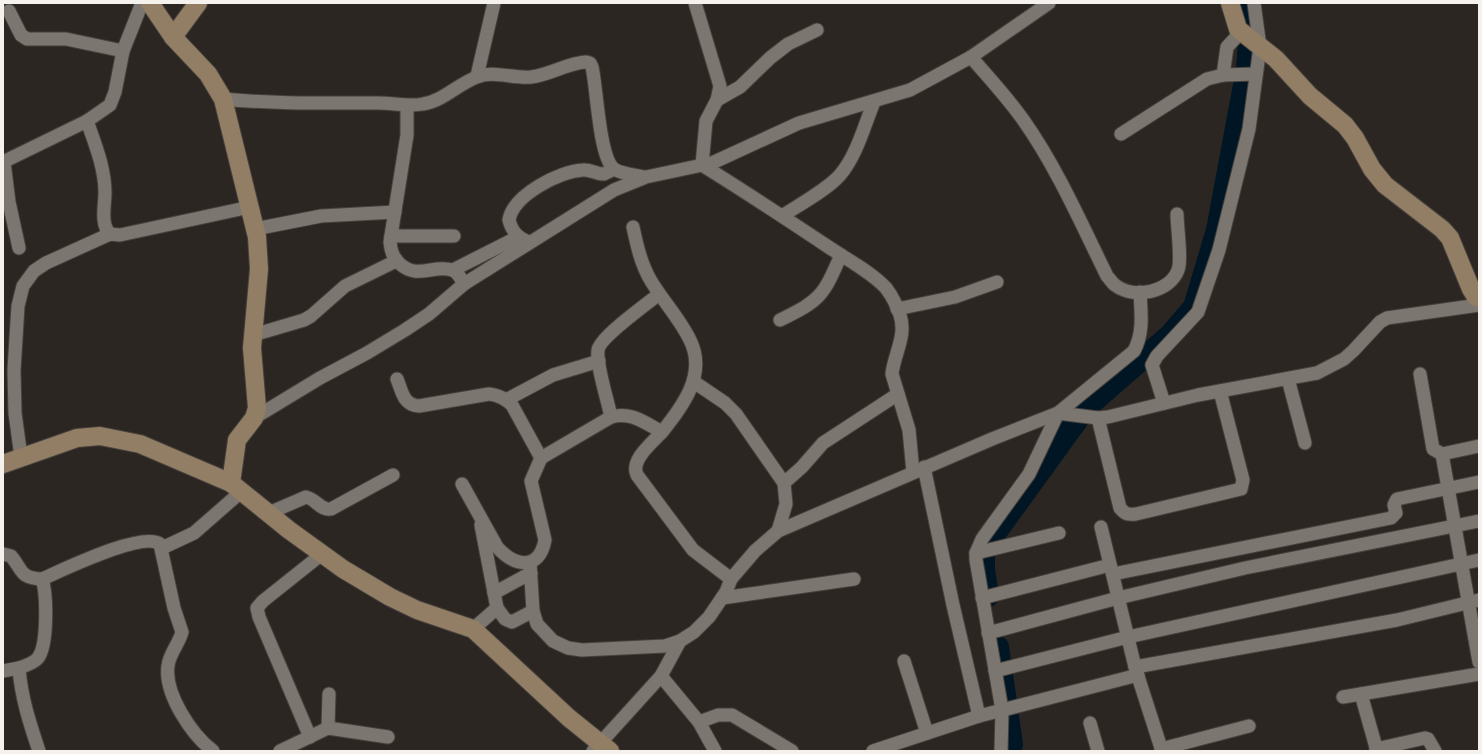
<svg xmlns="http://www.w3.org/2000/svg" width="1482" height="754" font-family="Mulish,sans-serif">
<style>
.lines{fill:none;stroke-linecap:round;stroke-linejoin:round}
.river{stroke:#011625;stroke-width:22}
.street-casing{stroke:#46413c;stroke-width:15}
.secondary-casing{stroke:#46413c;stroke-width:20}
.street{stroke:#7c7670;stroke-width:13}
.secondary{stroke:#927e65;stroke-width:18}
</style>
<rect width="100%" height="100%" fill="#2b2621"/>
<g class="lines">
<g class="river">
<polyline points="988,596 984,570 984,549 1086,408 1171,334 1194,307 1217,230 1247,69 1250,29 1241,3"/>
<polyline points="998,647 1012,744 1010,751"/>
</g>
<defs>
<g id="street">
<path d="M695 3 720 86 717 100 706 121 702 165C744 191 785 218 827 246 846 259 870 271 886 288 892 296 897 306 900 315 907 336 894 354 892 374L909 430 913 472"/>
<polyline points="9,11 21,35 27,39 66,39 123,51"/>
<path d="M971 57C989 78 1008 98 1024 121 1057 168 1081 223 1107 276 1110 279 1112 283 1115 285 1134 300 1170 292 1178 270 1182 260 1177 226 1177 214"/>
<polyline points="1223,75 1227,47 1241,32"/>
<polyline points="477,76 494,3"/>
<path d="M223 99C274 104 326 103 378 103 393 103 408 107 423 104 443 101 458 84 477 77 493 70 514 79 531 77 550 75 567 63 586 62L590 63 592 67C597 88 599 157 614 169 622 174 636 175 644 177"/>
<polyline points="717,100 740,87 770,58 788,44 817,30"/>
<path d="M407 106V135L390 242C391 252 393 257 400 264 418 280 434 264 452 270 458 272 461 279 464 284"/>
<path d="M87 121C95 144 105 168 105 193 105 205 100 224 110 234L120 235 250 207"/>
<polyline points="1121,134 1207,79 1223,75 1256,74"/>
<polyline points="3,162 87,121 110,105 115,92 123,51 142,3"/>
<polyline points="4,162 9,202 19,248"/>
<path d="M782 216C799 205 828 189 840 175 857 155 864 126 874 102"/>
<polyline points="255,229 321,216 395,212"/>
<polyline points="391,236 454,236"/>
<path d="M529 242C518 238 512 232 509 220 513 195 560 171 583 170 590 169 596 174 604 174L614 169"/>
<polyline points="453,270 518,237"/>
<polyline points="897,309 955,297 997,282"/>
<path d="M780 320C821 300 823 296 841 255"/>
<polyline points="253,335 304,320 311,316 345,286 396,261"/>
<polyline points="1420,374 1433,449 1442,454 1479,446"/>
<path d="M397 379C402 391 403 405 419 406L489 394C498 395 505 398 512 405L541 458 531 481 545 540C539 572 514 566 497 547L462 484"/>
<polyline points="1288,379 1305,443"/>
<polyline points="694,382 725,403 736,414 784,483 786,504 778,531"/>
<polyline points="506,400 553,375 599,361"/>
<polyline points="1164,403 1152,365 1157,356 1198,312 1219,250 1249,129 1260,47 1254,3"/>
<path d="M611 417C608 401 596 365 598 350 600 337 647 304 659 294"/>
<polyline points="254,418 320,378 367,353 405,330 429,314 464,284 614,190 646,177 712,163 799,123 910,90 971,57 1049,3"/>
<path d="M1098 418 1120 508C1125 514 1128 515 1136 514L1241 489 1243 480 1220 391"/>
<path d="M662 432C652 443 630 460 637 475L693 550 731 579"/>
<polyline points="1442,454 1479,662"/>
<polyline points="21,457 15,413 14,370 18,306 23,286 34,271 46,263 110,234"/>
<path d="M541 458 611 417C631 411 645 423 662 432 683 406 707 374 690 340 680 319 663 301 651 281 641 264 637 246 633 227"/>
<polyline points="924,467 953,605 979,716"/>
<polyline points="784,483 802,467 823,443 898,394"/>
<path d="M269 513 306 497C316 499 321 511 331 509L393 475"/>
<polyline points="481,525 497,608"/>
<polyline points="1101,527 1135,667 1397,620 1479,600"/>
<polyline points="162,548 194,533 242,491"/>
<polyline points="976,553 1059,533"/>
<path d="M3 554 11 556C23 570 19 578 42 579 63 570 142 531 160 544L174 608 182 632C179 644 169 654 168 666 164 694 192 735 213 751"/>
<polyline points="530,563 533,611 537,624 553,641 568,648 582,650 665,646 680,641 694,632 709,617 726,592 731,579 755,551 778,531 992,439 1058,413 1098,418 1108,417 1198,395 1317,373 1344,359 1353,351 1380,322 1387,318 1479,305"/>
<polyline points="1113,574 1391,518 1396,513 1394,505 1397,499 1479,482"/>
<polyline points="494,593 531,573"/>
<polyline points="722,598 854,579"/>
<polyline points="982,598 1110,565"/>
<polyline points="473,629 497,608 505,619 512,622 533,611"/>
<polyline points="988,633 1118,598 1245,568 1479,521"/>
<polyline points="904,661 927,733"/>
<polyline points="1135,667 1162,751"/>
<polyline points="3,671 19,668"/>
<polyline points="995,671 1128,637 1479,560"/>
<polyline points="661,676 699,722 715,751"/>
<polyline points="1361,694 1377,751"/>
<polyline points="1343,697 1479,674"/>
<polyline points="699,722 718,715 732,715 792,751"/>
<polyline points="1090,723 1098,751"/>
<polyline points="328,728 329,694"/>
<polyline points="310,737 259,617 257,608 263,601 322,554"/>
<polyline points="1161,749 1249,726"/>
<polyline points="1376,749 1425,738 1428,739 1435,751"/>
<path d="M39 751C30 724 21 697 19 668 25 666 34 663 38 658 48 645 47 594 42 579"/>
<polyline points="280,751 328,728 388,737"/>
<polyline points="593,751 661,676 680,641"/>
<polyline points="873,751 979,716 1138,675"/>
<path d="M1001 751 1002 710 976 560V553L982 539 1029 474 1058 413 1134 351C1144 332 1141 313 1140 292"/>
</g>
<g id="secondary">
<polyline points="150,3 173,37 208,74 223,99 257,237 259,269 252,348 257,408 254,418 237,440 231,483"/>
<polyline points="1230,3 1238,29 1276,59 1310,96 1345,125 1355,138 1372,169 1385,185 1442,229 1450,238 1471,289 1476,297 1479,298"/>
<polyline points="173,37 198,3"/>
<polyline points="3,464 77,438 100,436 140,444 231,483 289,530 343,569 390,597 417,610 473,629 569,718 610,751"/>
</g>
</defs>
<use href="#street" class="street-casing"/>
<use href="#secondary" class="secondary-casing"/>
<use href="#street" class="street"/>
<use href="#secondary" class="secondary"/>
</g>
<rect width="1482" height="754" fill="none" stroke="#f5f2ee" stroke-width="8"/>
</svg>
